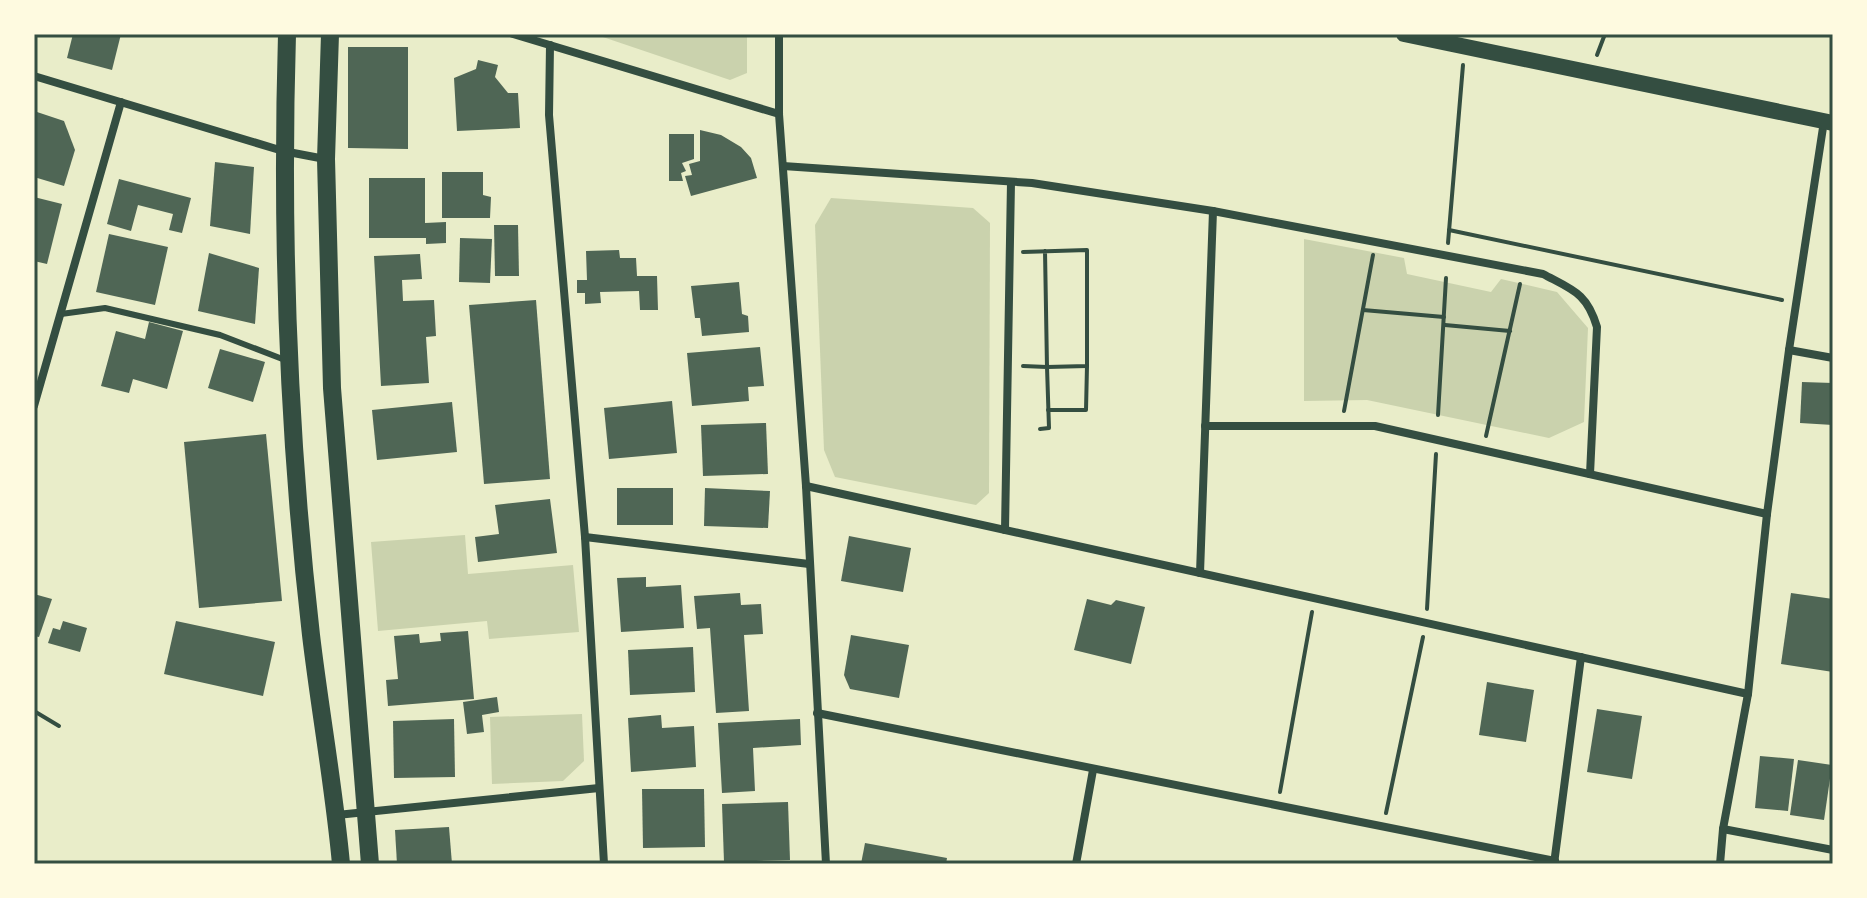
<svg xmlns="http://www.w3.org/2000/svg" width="1867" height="898" font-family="'Open Sans',sans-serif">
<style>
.green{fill:#cad2ad}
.building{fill:#4f6655}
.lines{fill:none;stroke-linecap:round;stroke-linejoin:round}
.path{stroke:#344e41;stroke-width:4}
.service{stroke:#344e41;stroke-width:6}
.minor{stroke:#344e41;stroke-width:8}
.secondary{stroke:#344e41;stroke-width:16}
.primary{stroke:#344e41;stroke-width:18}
.neatline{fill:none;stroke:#344e41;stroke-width:3}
</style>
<rect width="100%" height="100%" fill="#e9edc9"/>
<g class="green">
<polygon points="594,34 747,34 747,73 730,80"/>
<polygon points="831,198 973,208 990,223 989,493 976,505 835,477 824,450 815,225"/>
<polygon points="1304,239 1404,258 1407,274 1491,292 1501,279 1557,292 1588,328 1584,422 1549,438 1367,400 1304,401"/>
<polygon points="465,535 468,574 573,565 579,632 489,639 487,621 378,631 371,542"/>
<polygon points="582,714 584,761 563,781 492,784 490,717"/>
</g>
<g class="building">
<polygon points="73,34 121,34 112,70 67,58"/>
<polygon points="348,47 408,47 408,149 348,148"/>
<polygon points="478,60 498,65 495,77 508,93 518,93 520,128 457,131 454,78 476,69"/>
<polygon points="34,111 64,121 75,150 64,186 34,177"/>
<polygon points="700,130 721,135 741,147 751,158 757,178 691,196 685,176 692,175 689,164 700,161"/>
<polygon points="669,134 694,134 694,159 682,163 686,171 681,173 683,181 669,181"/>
<polygon points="215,162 254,167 250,234 210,226"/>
<polygon points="442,172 483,172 483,195 491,197 490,218 442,218"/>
<polygon points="369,178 425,178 425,223 446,222 446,243 426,244 426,238 369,238"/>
<polygon points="119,179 191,198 182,233 169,230 173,214 138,205 131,231 107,224"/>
<polygon points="34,197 62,204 47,264 34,261"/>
<polygon points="494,225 518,225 519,276 495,276"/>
<polygon points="109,234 168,247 155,305 96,292"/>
<polygon points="460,238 492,239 490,283 459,282"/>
<polygon points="619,250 620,258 636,258 637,276 657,276 658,310 640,310 639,291 600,292 601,303 585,304 585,293 577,293 577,280 587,280 586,251"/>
<polygon points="209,253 259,268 255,324 198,311"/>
<polygon points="420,254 422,279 402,280 403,301 434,300 436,336 426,337 429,383 381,386 374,256"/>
<polygon points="739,282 742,314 748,316 749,332 702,336 700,318 695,318 691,286"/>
<polygon points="536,300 550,479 484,484 469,305"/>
<polygon points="149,322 183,331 167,389 133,379 129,393 101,386 116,331 145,339"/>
<polygon points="760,347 764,386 748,387 749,401 692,406 687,353"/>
<polygon points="220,349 265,362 253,402 208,388"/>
<polygon points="1802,382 1833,383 1833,425 1800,423"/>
<polygon points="672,401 677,453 609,459 604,408"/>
<polygon points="452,402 457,452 377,460 372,410"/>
<polygon points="766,423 768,474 703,476 701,425"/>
<polygon points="266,434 282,601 199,608 184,442"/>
<rect x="617" y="488" width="56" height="37"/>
<polygon points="705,488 770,491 768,528 704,526"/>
<polygon points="550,499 557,553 478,562 475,537 499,534 495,505"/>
<polygon points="849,536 911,548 903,592 841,581"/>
<polygon points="646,577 646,587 681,585 684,628 621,632 617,578"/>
<polygon points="740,593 741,605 761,604 763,634 744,635 749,711 716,713 710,628 697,629 694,596"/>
<polygon points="1791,593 1833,599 1833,672 1781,664"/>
<polygon points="34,594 52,599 39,637 34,636"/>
<polygon points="1087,599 1111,605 1116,600 1145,607 1131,664 1074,650"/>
<polygon points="63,621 87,628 80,652 48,643 53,628 60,630"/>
<polygon points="176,621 275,642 263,696 164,674"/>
<polygon points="468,631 474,699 388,706 386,680 398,679 394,636 419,634 420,643 441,641 440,633"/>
<polygon points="851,635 909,645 899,698 850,689 844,675"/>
<polygon points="693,647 695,692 630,695 628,650"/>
<polygon points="1487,682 1534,690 1526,742 1479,735"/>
<polygon points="497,697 499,712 482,715 484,732 467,734 463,702"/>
<polygon points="1597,709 1642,716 1632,779 1587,772"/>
<polygon points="661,715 662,728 694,726 696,767 631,772 628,718"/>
<polygon points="454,719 455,777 394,778 393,721"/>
<polygon points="800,719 801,745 753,748 755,791 722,793 718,723"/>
<polygon points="1760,756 1794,759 1788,811 1755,808"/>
<polygon points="1798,760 1832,765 1824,820 1790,815"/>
<polygon points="642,789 704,789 705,847 643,848"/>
<polygon points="788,802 790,860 724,862 722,804"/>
<polygon points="449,827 452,864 397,864 395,830"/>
<polygon points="865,843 947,858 946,864 861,864"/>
</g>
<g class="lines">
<g class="path">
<polyline points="1597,55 1605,34"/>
<polyline points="1449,230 1782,300"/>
<polyline points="1448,243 1463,65"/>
<polyline points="1023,252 1087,250 1087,366 1047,367 1045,251"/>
<polyline points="1363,310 1444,317"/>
<polyline points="1445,325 1510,331"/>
<polyline points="1023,366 1047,367 1049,428 1040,429"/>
<polyline points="1048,410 1086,410 1087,366"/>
<polyline points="1344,411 1373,255"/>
<polyline points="1438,415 1446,278"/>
<polyline points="1486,436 1520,284"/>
<polyline points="1427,609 1436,454"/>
<polyline points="34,711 59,726"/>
<polyline points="1280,792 1312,612"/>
<polyline points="1386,813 1423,637"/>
</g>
<polyline class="service" points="61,314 105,308 220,335 285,360"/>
<g class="minor">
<polyline points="513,34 779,114"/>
<polyline points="779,34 779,114 806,486 826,864"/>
<polyline points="550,45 549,115 585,537 604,864"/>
<polyline points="34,76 283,151 325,159"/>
<path d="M783 166 1032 183 1213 211 1543 274C1573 290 1587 293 1597 327L1590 474"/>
<polyline points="1789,350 1833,358"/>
<polyline points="34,406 121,102"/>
<polyline points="1205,426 1375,426 1767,514"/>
<polyline points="806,486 1748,694"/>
<polyline points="1005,530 1011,182"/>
<polyline points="585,537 809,564"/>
<polyline points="1200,573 1213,211"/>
<polyline points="817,713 1555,861"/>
<polyline points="337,815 599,788"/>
<polyline points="1723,829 1833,850"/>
<polyline points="1076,864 1093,770"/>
<polyline points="1554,864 1581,657"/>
<polyline points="1720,864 1723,829 1748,694 1767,514 1789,350 1824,121"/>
</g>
<polyline class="secondary" points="1404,34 1833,123"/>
<g class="primary">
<path d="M287 34C281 235 288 435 311 635 320 711 334 787 341 864"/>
<polyline points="330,34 326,159 332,388 370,864"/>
</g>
</g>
<rect width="1867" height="898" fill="none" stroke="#fefae0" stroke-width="72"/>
<rect x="36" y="36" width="1795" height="826" class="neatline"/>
</svg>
